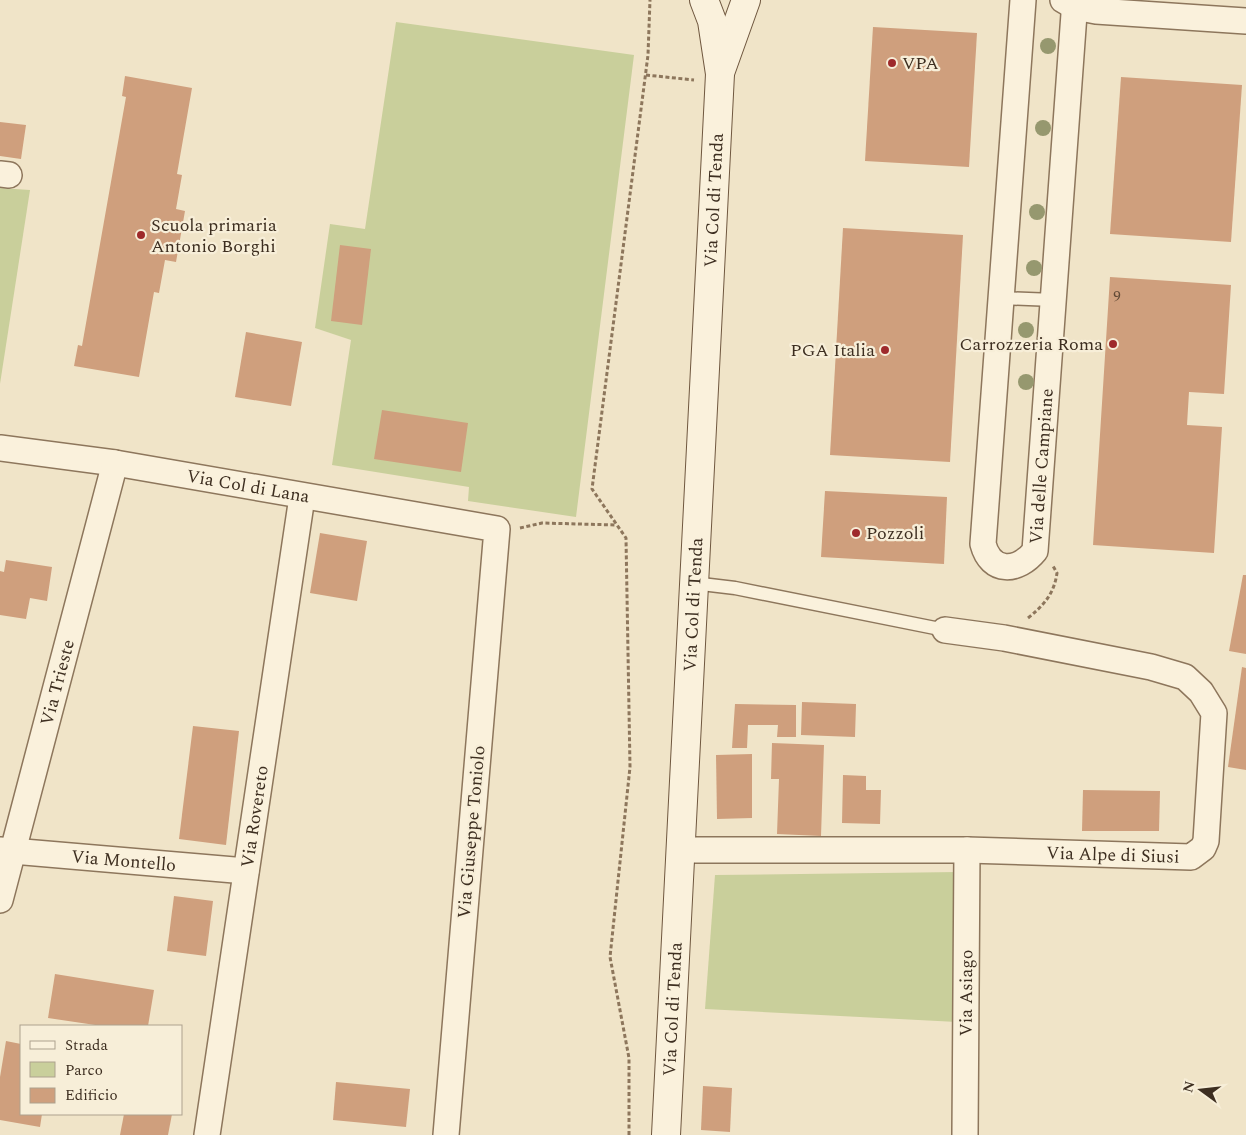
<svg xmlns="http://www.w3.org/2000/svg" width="1246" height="1135" font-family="Spectral,serif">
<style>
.green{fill:#c9cf9b}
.building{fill:#cf9f7d}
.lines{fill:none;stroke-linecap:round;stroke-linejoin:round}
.lane-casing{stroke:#8d765c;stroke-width:15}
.street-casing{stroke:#8d765c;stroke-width:28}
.secondary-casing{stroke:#6f573f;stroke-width:30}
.path{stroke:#8d765c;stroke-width:3;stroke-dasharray:4 2.5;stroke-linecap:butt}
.lane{stroke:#faf1dc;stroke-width:12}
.street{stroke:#faf1dc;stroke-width:25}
.secondary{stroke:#faf1dc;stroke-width:28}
.tree{fill:#96986f}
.poi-dot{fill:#9e2a2b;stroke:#f7eed8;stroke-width:2}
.labels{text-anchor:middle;stroke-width:4.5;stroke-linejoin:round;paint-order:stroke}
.number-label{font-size:15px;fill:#624a37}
.poi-label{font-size:18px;fill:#3d2e20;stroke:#f7eed8;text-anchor:start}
.street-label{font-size:18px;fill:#3d2e20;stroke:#f7eed8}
</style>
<rect width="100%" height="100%" fill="#f0e4c8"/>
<g class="green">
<polygon points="396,22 634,55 576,517 468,501 469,487 332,465 351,340 315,328 330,224 365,229"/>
<polygon points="0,188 30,190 0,384"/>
<polygon points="958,872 957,1022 705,1009 715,875"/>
</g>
<g class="building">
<polygon points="873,27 977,33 969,167 865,161"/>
<polygon points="125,76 192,88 177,174 182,175 176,209 185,211 176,262 165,260 159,293 154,292 139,377 74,366 78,345 82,346 126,97 122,96"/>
<polygon points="1121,77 1242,85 1231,242 1110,234"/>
<polygon points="0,122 26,125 21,159 0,156"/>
<polygon points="843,228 963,235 950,462 830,455"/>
<polygon points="340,245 371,249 362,325 331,321"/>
<polygon points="1110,277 1231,285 1224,394 1189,392 1187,425 1222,427 1214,553 1093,545"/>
<polygon points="246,332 302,342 291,406 235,397"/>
<polygon points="382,410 468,423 461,472 374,459"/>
<polygon points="825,491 947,497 944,564 821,557"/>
<polygon points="320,533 367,541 357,601 310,593"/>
<polygon points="6,560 52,567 47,601 30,598 26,619 0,615 0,571 4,572"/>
<polygon points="1243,575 1246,575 1246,654 1229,651"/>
<polygon points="1242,667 1246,668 1246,770 1228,767"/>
<polygon points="802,702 856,704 855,737 801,735"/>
<polygon points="735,704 796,705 796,737 777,737 778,725 748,725 747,748 732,748"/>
<polygon points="193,726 239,731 226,845 179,839"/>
<polygon points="772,743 824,745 821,836 777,834 779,779 771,779"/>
<polygon points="752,754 752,818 717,819 716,755"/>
<polygon points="843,775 866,776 866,790 881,790 880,824 842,823"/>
<polygon points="1083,790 1160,791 1159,831 1082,831"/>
<polygon points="174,896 213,901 206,956 167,951"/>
<polygon points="55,974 154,990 148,1026 102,1026 48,1018"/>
<polygon points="6,1041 21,1044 21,1114 42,1114 40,1127 0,1120 0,1077"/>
<polygon points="336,1082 410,1089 406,1127 333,1120"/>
<polygon points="703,1086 732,1088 730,1132 701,1130"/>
<polygon points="124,1114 172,1114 168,1135 120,1135"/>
</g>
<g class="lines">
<defs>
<g id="lane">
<polyline points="1001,298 1054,300"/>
<polyline points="693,583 735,588 945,630"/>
</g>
<g id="street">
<path id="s1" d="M1023 0 983 544C991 574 1018 572 1035 551L1075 0"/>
<polyline points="1063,0 1075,7 1096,11 1246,21"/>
<polyline points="0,174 9,175"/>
<path id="s2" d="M0 448 115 463 497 529 446 1135"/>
<path id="s3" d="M0 850 246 871"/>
<path id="s4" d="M682 850H967L1191 857 1203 848 1206 841 1214 713 1201 692 1185 677 1151 667 1004 638 945 630"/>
<path id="s5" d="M0 900 115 463"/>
<path id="s6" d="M207 1135 302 497"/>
<path id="s7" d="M965 1135 967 850"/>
</g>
<g id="secondary">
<polyline points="721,70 746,0"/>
<path id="s8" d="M666 1135 720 74 712 21 704 0"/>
</g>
</defs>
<use href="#lane" class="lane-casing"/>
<use href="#street" class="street-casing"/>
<use href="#secondary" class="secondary-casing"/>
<g class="path">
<polyline points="646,75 694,80"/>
<polyline points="520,528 542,523 616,525"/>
<path d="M1028 618C1044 605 1054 594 1057 573L1053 566"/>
<polyline points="629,1135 629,1058 610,957 630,767 626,538 592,489 648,55 650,0"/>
</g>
<use href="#lane" class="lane"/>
<use href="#street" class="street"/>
<use href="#secondary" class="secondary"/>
</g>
<g class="tree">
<circle cx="1048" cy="46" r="8"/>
<circle cx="1043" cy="128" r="8"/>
<circle cx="1037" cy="212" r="8"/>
<circle cx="1034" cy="268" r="8"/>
<circle cx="1026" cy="330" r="8"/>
<circle cx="1026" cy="382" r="8"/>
</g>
<g class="poi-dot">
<circle cx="892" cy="63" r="5"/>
<circle cx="141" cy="235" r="5"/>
<circle cx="1113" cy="344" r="5"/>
<circle cx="885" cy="350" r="5"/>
<circle cx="856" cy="533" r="5"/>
</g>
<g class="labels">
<g class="number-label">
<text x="1117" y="301">9</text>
</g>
<g class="poi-label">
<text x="902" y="69">VPA</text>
<text x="151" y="231">Scuola primaria<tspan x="151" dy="21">Antonio Borghi</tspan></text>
<text x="1103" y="350" text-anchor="end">Carrozzeria Roma</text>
<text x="875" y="356" text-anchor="end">PGA Italia</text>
<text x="866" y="539">Pozzoli</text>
</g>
<g class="street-label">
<text dy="6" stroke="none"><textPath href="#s8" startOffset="936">Via Col di Tenda</textPath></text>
<text dy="6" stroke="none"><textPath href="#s1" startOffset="699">Via delle Campiane</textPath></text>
<text dy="6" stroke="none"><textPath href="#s2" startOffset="251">Via Col di Lana</textPath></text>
<text dy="6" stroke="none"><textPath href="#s8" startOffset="531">Via Col di Tenda</textPath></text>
<text dy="6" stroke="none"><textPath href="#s5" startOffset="225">Via Trieste</textPath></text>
<text dy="6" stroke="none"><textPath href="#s6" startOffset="322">Via Rovereto</textPath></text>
<text transform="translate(471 832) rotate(-85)" y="6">Via Giuseppe Toniolo</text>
<text dy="6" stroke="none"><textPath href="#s4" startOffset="431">Via Alpe di Siusi</textPath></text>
<text dy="6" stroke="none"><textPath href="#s3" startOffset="124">Via Montello</textPath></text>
<text dy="6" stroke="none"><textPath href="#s7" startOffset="142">Via Asiago</textPath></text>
<text dy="6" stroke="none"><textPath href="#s8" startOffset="126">Via Col di Tenda</textPath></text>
</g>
</g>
<rect x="20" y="1025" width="162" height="90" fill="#f7eed8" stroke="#ada18e"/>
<rect x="30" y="1041" width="25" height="8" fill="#faf1dc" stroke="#ada18e"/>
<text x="65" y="1050" font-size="15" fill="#3d2e20">Strada</text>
<rect x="30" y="1062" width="25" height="15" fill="#c9cf9b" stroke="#ada18e"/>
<text x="65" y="1075" font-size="15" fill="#3d2e20">Parco</text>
<rect x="30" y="1088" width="25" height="15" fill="#cf9f7d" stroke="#ada18e"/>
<text x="65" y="1100" font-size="15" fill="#3d2e20">Edificio</text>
<g transform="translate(1201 1090) rotate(285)" stroke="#f7eed8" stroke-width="4" paint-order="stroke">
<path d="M0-4L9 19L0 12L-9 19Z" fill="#3d2e20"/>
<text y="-8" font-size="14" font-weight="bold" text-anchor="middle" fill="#3d2e20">N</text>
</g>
</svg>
